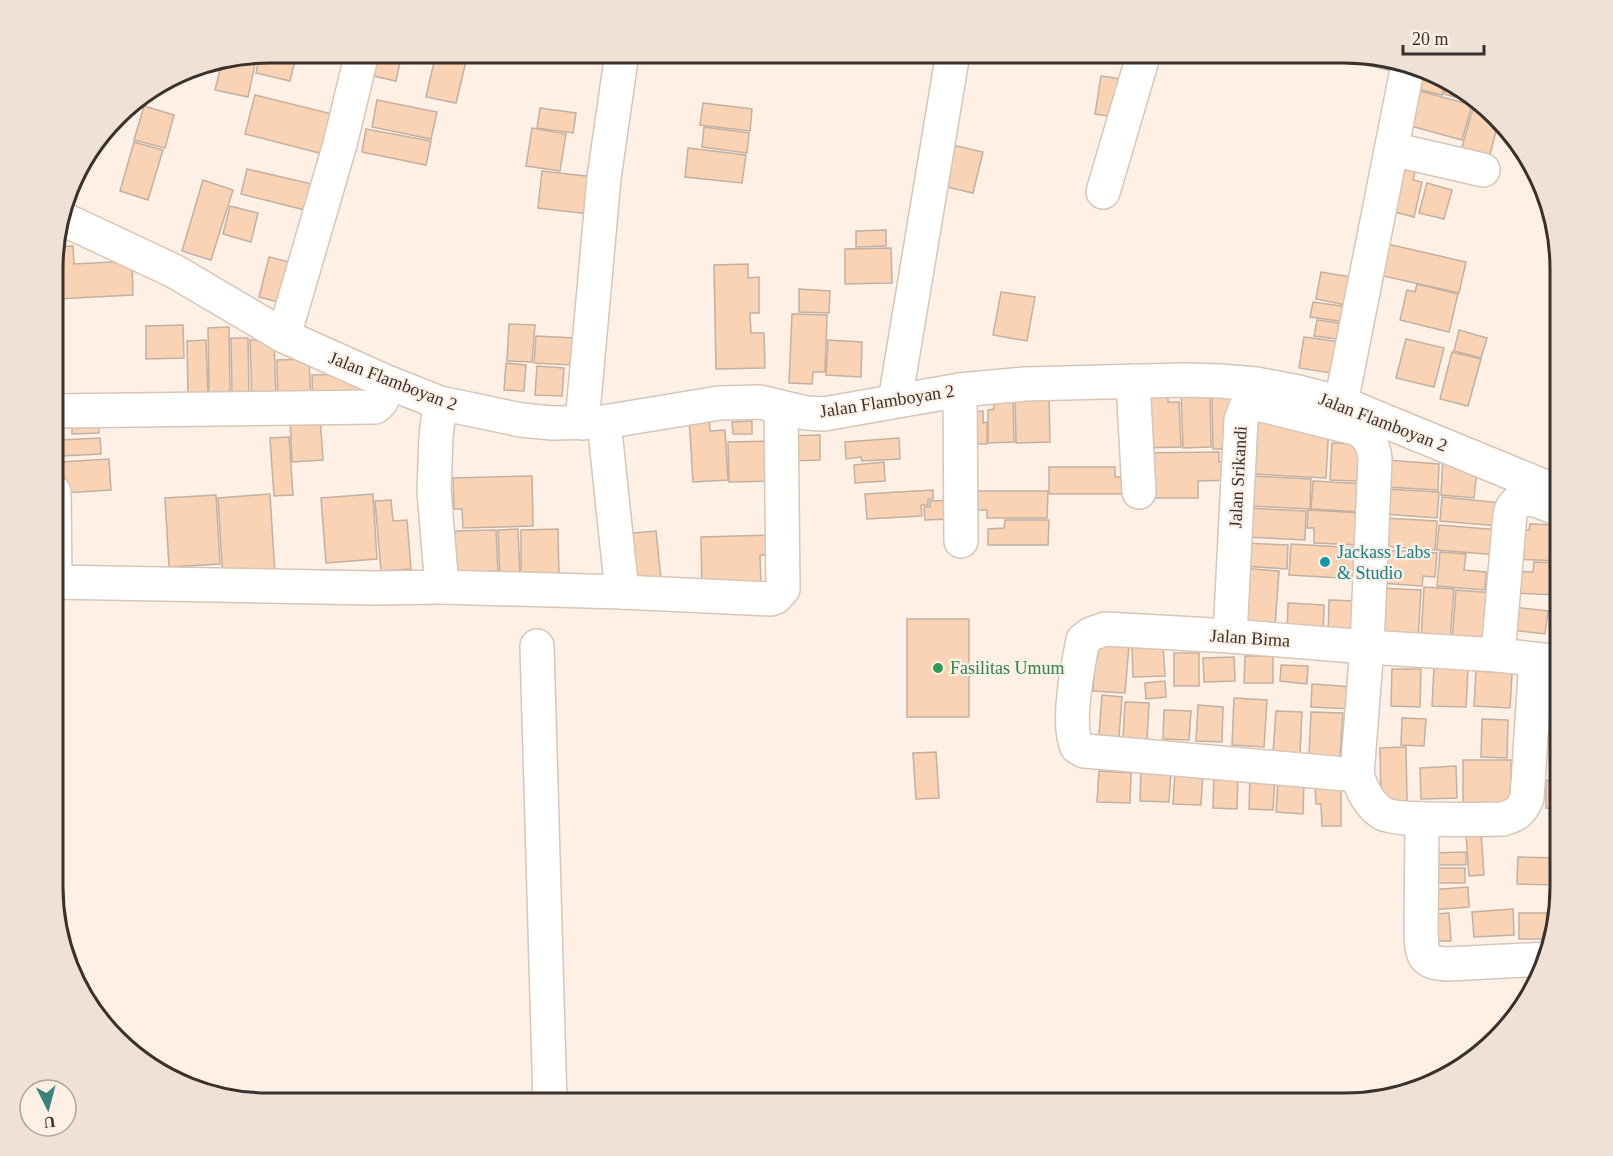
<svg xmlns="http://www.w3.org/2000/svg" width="1613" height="1156" font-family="'Times New Roman',serif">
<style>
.building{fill:#f9d3b4;stroke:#c2b0a2;stroke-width:1.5}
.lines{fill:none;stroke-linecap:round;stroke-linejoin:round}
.minor-casing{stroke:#d7c5b7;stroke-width:36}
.minor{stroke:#fff;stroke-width:33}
.culture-dot{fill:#0f9aa8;stroke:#fff0e5;stroke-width:2}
.leisure-dot{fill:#2e9e5b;stroke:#fff0e5;stroke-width:2}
.labels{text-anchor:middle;stroke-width:4.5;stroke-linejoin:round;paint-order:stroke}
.street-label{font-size:18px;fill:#38312c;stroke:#fff0e5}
.culture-label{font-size:18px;fill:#0d838f;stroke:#fff0e5;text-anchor:start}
.leisure-label{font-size:18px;fill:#27864d;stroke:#fff0e5;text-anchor:start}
.rim{fill:none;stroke:#38312c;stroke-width:3}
</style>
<rect width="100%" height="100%" fill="#fff0e5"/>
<g class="building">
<polygon points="269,52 297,53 290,81 256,73 260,54"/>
<polygon points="369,53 402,53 396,81 364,74"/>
<polygon points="436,53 445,53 467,57 456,103 426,97"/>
<polygon points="714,53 758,53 756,62 713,55"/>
<polygon points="1354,53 1399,62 1396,72 1352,61"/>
<polygon points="257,55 248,97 215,90 222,62"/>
<polygon points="1414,66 1427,69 1446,80 1442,95 1409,87"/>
<polygon points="1101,76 1128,80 1122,118 1095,114"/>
<polygon points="1448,81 1474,96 1472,102 1444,94"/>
<polygon points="1416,90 1472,105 1462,140 1407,125"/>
<polygon points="146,94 143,105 132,103"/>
<polygon points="255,95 332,114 331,156 245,134"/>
<polygon points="377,100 437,112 431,139 372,127"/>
<polygon points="703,103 752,109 750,131 700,125"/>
<polygon points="1474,105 1485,108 1498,124 1488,162 1460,154"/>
<polygon points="144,106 174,115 165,148 134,140"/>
<polygon points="540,108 576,113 573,133 537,128"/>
<polygon points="704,127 749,133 747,153 702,147"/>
<polygon points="532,128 566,134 560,171 526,166"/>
<polygon points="366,129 431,141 426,165 362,152"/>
<polygon points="134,142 163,150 148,200 120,191"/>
<polygon points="948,144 983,152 973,193 938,185"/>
<polygon points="688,148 746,155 742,183 685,177"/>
<polygon points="91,152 85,171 78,169"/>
<polygon points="1403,160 1417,164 1413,180 1422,182 1414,217 1390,211"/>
<polygon points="247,169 312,184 305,210 241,194"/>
<polygon points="542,171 594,177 589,214 538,208"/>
<polygon points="203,180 233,190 211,260 182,251"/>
<polygon points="1427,183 1452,190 1444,219 1419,213"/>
<polygon points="71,186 79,188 72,210 65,207"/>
<polygon points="230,206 258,213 251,242 223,234"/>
<polygon points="886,230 886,246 856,247 856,231"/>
<polygon points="1383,243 1466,262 1459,293 1375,274"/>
<polygon points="73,246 74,264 132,261 133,295 57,299 54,247"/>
<polygon points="891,248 892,283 845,284 845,249"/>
<polygon points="269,257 301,265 290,305 259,297"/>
<polygon points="748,264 748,278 759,277 759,313 750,313 751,333 764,333 765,368 716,369 714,265"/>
<polygon points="1321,272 1357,278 1351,306 1316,299"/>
<polygon points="1417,284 1458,294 1449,332 1400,320 1407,290 1415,292"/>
<polygon points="799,289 830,291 829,313 799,312"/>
<polygon points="1001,292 1035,297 1027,341 993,335"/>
<polygon points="1313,302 1348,307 1346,322 1310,317"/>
<polygon points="792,314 827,315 825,372 813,372 812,384 789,383"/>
<polygon points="1317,320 1339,323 1337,339 1314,336"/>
<polygon points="509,324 535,325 532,362 507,361"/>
<polygon points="183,325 184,358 146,359 146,326"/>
<polygon points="229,327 230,392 209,393 208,328"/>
<polygon points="1459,330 1487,338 1481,358 1454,351"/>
<polygon points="536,336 574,338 572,365 534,363"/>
<polygon points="1304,337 1341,342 1337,374 1299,368"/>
<polygon points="231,338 248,338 249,396 232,396"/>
<polygon points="274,339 276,401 252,401 250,340"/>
<polygon points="1406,339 1444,348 1434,387 1396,378"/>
<polygon points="206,340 208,395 188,395 187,341"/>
<polygon points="828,340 862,342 861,377 826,375"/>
<polygon points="1452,352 1481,359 1468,406 1440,399"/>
<polygon points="309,359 311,401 278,403 277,360"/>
<polygon points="506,363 526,365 524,391 504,390"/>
<polygon points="537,366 564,368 562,396 535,395"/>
<polygon points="343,374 368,380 368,404 313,406 312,375"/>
<polygon points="1210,391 1211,447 1183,448 1181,392"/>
<polygon points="1143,392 1168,392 1168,402 1179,402 1181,447 1144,448"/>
<polygon points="1238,394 1235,449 1213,449 1212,395"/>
<polygon points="993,395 1013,395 1014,442 988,443 988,410 994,409"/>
<polygon points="1015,396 1049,396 1050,442 1016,443"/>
<polygon points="983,411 983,423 987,422 987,444 970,444 969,412"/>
<polygon points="709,416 710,431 725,430 728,480 693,482 689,417"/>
<polygon points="320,417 323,460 292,462 290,419"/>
<polygon points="98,420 99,433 72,434 72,421"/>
<polygon points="752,421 752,434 733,434 732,422"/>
<polygon points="1256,421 1329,424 1326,478 1253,474"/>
<polygon points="820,435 820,460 788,461 787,436"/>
<polygon points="289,437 293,495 274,496 270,438"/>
<polygon points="100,438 101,454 62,456 61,440"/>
<polygon points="899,438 900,459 862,461 861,457 846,459 845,442"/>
<polygon points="771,441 772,481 729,482 728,442"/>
<polygon points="1332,443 1359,444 1357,481 1330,480"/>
<polygon points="1219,452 1219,462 1233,462 1233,480 1198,481 1198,498 1144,498 1144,453"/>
<polygon points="1443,455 1477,469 1474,498 1441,495"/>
<polygon points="109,459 111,490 63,493 61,462"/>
<polygon points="1387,460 1439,464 1438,490 1386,487"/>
<polygon points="884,462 885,481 855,483 854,465"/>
<polygon points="1049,467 1115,467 1115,477 1131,477 1131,494 1049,494"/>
<polygon points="532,476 533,526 463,528 462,509 454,509 453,478"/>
<polygon points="1251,476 1311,479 1310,509 1250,506"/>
<polygon points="1313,481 1365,484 1363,512 1311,509"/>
<polygon points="1386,489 1439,492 1437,518 1385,514"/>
<polygon points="933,490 933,499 928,499 928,505 921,505 922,516 867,519 865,494"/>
<polygon points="970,491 1048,491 1047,518 987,518 987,510 969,510"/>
<polygon points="270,494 275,575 223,579 218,498"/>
<polygon points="373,494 377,559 326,563 321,498"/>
<polygon points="216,495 220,564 169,567 165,498"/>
<polygon points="1442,497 1502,503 1500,526 1440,521"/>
<polygon points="391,500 393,521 407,520 411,569 381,571 375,501"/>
<polygon points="952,500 953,519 925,520 924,507 930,507 930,501"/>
<polygon points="1247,508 1306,511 1305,540 1246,537"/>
<polygon points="1308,510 1363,513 1361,545 1314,543 1314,528 1307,528"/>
<polygon points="1384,518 1437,521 1435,550 1382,546"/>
<polygon points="1005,520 1049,520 1048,545 988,545 988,529 1004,528"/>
<polygon points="1530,524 1560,525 1560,561 1515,559 1516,529 1529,530"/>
<polygon points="1439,525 1500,530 1498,555 1437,550"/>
<polygon points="518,529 520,578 500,578 498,530"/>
<polygon points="558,529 559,578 521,579 521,530"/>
<polygon points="496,530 498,571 456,573 454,531"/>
<polygon points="656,531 661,579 626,582 622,534"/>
<polygon points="777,535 778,555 760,555 761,587 702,589 701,537"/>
<polygon points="1243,543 1288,545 1287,569 1242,566"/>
<polygon points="1291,544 1360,548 1359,579 1289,575"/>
<polygon points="1382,550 1437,553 1435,577 1423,576 1422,586 1379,583"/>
<polygon points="1440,552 1466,554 1464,570 1486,572 1485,590 1437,586"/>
<polygon points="1534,562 1560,563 1560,595 1512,593 1513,571 1533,572"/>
<polygon points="1241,568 1279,571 1275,626 1237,624"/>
<polygon points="1424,587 1454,589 1450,641 1421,640"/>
<polygon points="1379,588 1421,590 1418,641 1376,639"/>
<polygon points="1456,590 1494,593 1490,645 1452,643"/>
<polygon points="1329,600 1356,601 1355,639 1328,638"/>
<polygon points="1288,603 1324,605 1323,636 1287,634"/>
<polygon points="1514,607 1548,611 1545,634 1510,630"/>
<polygon points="1551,615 1560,616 1560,652 1549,651"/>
<rect x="907" y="619" width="62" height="98"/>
<polygon points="1096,643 1129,645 1125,693 1093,691"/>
<polygon points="1163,646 1165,676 1133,677 1132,647"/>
<rect x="1174" y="653" width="25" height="33"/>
<polygon points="1245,656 1273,656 1273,683 1244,683"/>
<polygon points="1234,657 1235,681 1204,682 1203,658"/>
<polygon points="1281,665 1308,666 1307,684 1280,681"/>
<polygon points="1434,667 1468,668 1466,707 1432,706"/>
<polygon points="1392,669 1421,669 1420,707 1391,706"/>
<polygon points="1559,670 1560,728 1543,728 1545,691 1559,691"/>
<polygon points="1476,671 1512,673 1510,708 1474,706"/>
<polygon points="1165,681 1166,697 1146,699 1145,683"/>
<polygon points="1312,684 1354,687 1353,709 1311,707"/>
<polygon points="1102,695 1122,697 1119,737 1099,735"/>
<polygon points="1234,698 1267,700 1264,747 1232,745"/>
<polygon points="1125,702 1149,703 1147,740 1123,739"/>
<polygon points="1198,705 1223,707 1222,742 1196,741"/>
<polygon points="1164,710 1191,711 1189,740 1163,739"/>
<polygon points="1276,711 1302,712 1300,754 1273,753"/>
<polygon points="1311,712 1343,713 1340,757 1309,755"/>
<polygon points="1402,718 1426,719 1424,746 1401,745"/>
<polygon points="1482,719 1508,720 1507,758 1481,757"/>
<polygon points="1556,733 1560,733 1560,765 1555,765"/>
<polygon points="1406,747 1407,801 1381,801 1380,748"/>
<polygon points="936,752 939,798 916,799 913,753"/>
<rect x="1463" y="760" width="48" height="46"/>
<polygon points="1456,766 1457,798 1421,799 1420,768"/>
<polygon points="1141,769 1171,771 1169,802 1140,801"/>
<polygon points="1556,770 1560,770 1560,809 1546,808 1546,780 1556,781"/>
<polygon points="1099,771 1131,773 1130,803 1097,802"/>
<polygon points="1175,772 1203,773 1201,805 1173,804"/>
<polygon points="1214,775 1238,776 1237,809 1213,808"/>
<polygon points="1250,775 1275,776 1273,810 1249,809"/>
<polygon points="1278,780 1304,781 1303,814 1276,812"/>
<polygon points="1341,784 1341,826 1322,826 1321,804 1316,804 1315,785"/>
<polygon points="1481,833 1484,875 1469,876 1466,834"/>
<polygon points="1466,852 1466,865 1432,865 1432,853"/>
<polygon points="1518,857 1560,858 1560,885 1517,884"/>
<rect x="1436" y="868" width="29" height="15"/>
<polygon points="1468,887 1469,907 1430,910 1429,890"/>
<polygon points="1513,909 1514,935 1474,937 1472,912"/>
<polygon points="1449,913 1451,941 1437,941 1436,914"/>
<rect x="1519" y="913" width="33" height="26"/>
</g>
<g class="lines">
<defs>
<g id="minor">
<polyline points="1392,149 1483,170"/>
<polyline points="1103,192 1144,53"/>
<polyline points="61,218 174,271 284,336 382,380 440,403 521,420 552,423 604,422 719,403 760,402 806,413 824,414 960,390 1025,384 1183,380 1220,381 1256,384 1298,392 1341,403 1560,493"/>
<polyline points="284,336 340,144 362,53"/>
<polyline points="1133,381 1139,492"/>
<polyline points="960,390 961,541"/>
<polyline points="895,401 953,53"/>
<polyline points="1341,403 1408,65"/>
<path d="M54 411 375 407C386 400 384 391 382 380"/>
<polyline points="604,422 622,592"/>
<polyline points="582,423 604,178 622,53"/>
<polyline points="54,492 55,582"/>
<polyline points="54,582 374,588 442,587 434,491 436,437 440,403"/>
<polyline points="442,587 622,592 771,599 776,597 783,589 781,408"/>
<path d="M1230 636 1241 420 1245 409 1258 404 1358 429C1369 437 1373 444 1375 458L1367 647 1357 775C1362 789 1368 804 1382 813 1396 822 1482 819 1503 819 1518 814 1521 812 1527 798L1536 660"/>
<polyline points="537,646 550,1103"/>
<path d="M1498 655 1510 514C1517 488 1544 503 1560 510"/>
<path d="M1357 775 1109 753 1084 751 1077 747C1066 725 1078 665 1083 640L1091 634 1105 629 1230 636 1367 647 1498 655 1560 662"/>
<path d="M1422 819 1421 932C1422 955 1422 963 1448 964L1548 959"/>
</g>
</defs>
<use href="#minor" class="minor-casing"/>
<use href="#minor" class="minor"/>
</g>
<circle class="culture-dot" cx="1325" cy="562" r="6"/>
<circle class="leisure-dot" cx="938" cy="668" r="6"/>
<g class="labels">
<g class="street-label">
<text transform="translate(393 381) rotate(21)" y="6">Jalan Flamboyan 2</text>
<text transform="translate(887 401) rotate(-9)" y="6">Jalan Flamboyan 2</text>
<text transform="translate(1383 422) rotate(21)" y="6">Jalan Flamboyan 2</text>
<text transform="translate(1238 477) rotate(-87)" y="6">Jalan Srikandi</text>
<text transform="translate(1250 638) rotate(4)" y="6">Jalan Bima</text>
</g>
<g class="culture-label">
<text x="1337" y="558">Jackass Labs<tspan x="1337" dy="21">&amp; Studio</tspan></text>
</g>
<g class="leisure-label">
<text x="950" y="674">Fasilitas Umum</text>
</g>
</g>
<path d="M0 0H1613V1156H0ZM269 63H1344A206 206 0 0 1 1550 269V887A206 206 0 0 1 1344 1093H269A206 206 0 0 1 63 887V269A206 206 0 0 1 269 63Z" fill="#efe1d6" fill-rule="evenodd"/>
<path class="rim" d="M269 63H1344A206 206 0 0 1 1550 269V887A206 206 0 0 1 1344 1093H269A206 206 0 0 1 63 887V269A206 206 0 0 1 269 63Z"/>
<g transform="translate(48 1108) rotate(174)"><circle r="28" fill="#fff0e5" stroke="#afa49b" stroke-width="1.5"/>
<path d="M0-4.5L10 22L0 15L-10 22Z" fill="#3d837c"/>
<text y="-9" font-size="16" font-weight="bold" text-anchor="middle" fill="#38312c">U</text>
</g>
<path d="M1403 45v9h81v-9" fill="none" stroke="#38312c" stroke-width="3"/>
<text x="1412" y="45" font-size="18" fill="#38312c" stroke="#fff0e5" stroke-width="4.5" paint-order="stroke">20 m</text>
</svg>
